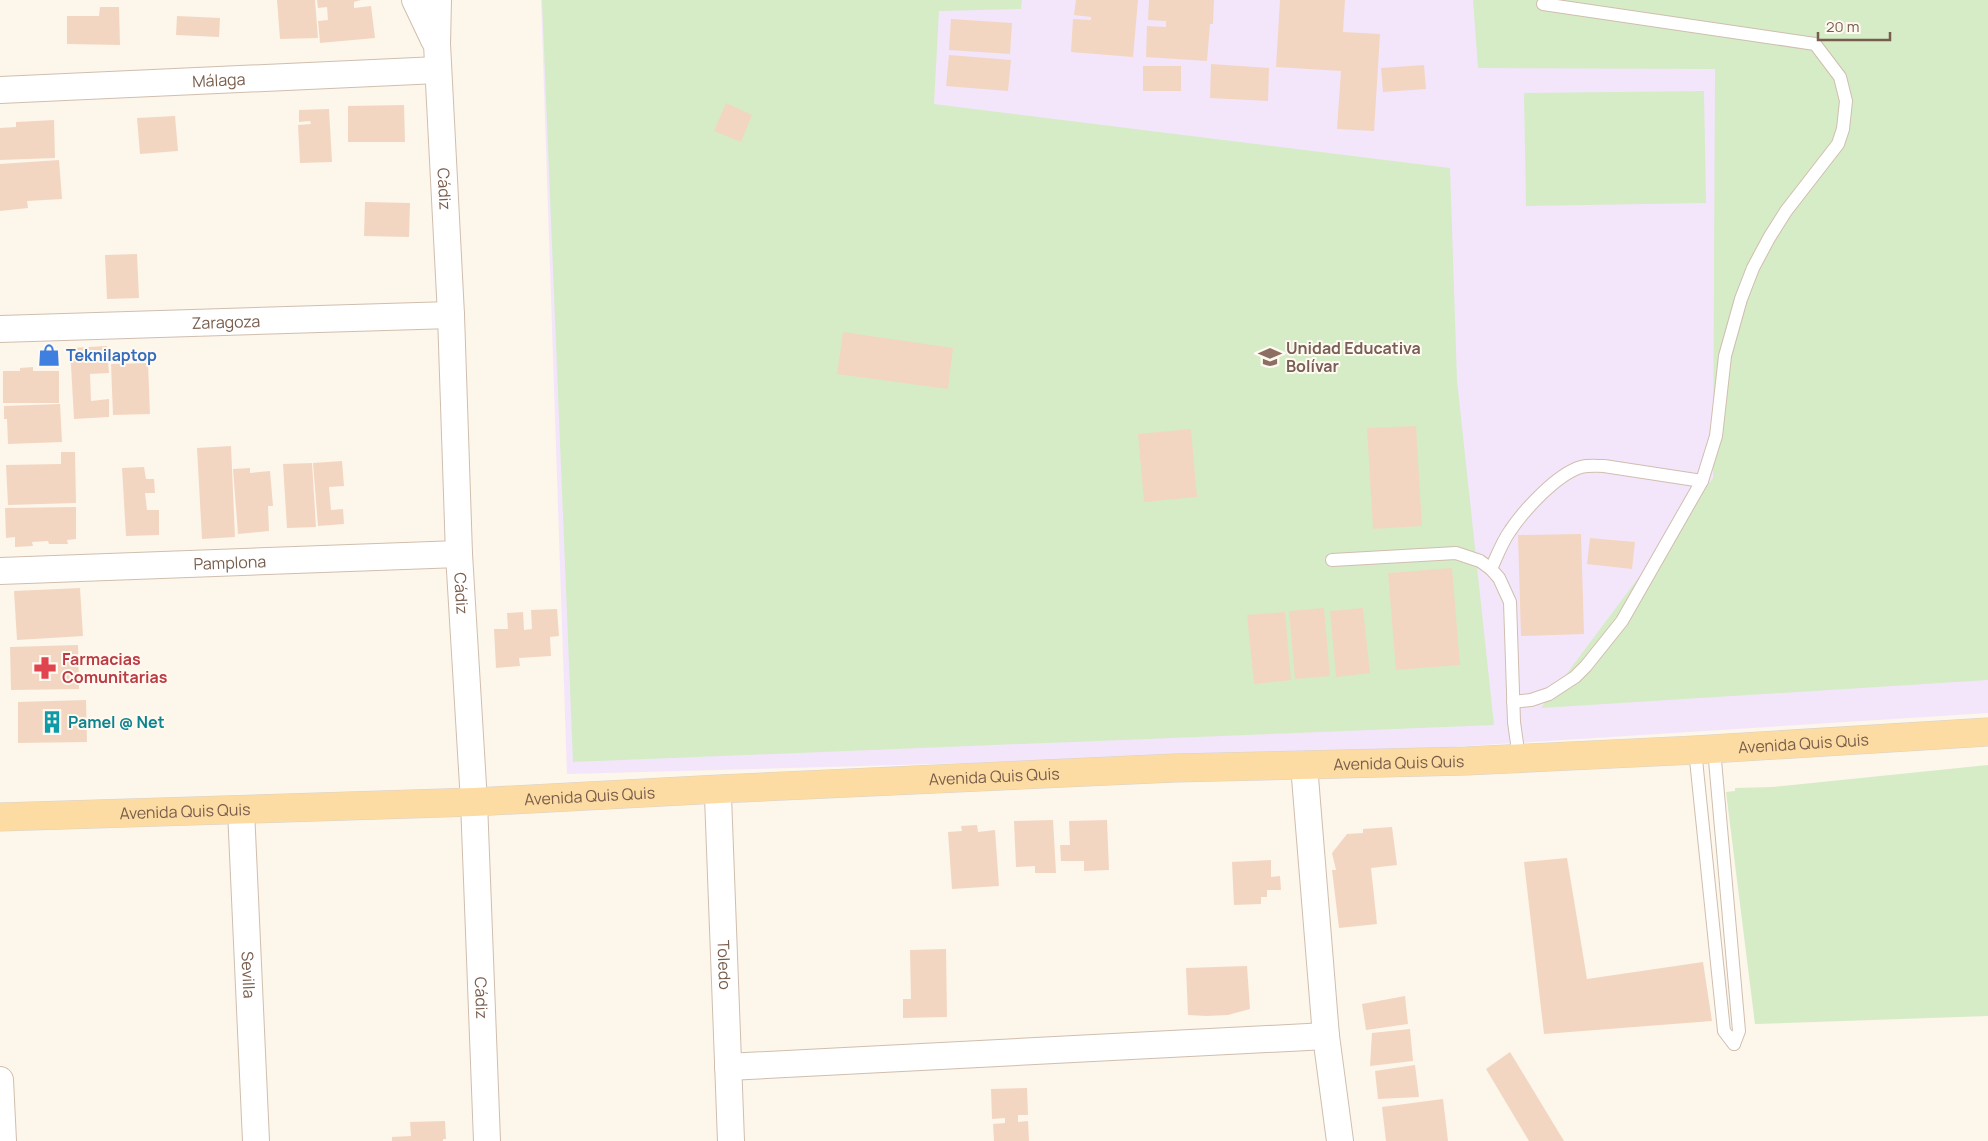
<svg xmlns="http://www.w3.org/2000/svg" width="1988" height="1141" font-family="Manrope,sans-serif">
<style>
.education{fill:#f3e6fa}
.green{fill:#d5ecc7}
.building{fill:#f3d6c1}
.lines{fill:none;stroke-linecap:round;stroke-linejoin:round}
.lane-casing{stroke:#d0beae;stroke-width:14}
.street-casing{stroke:#d0beae;stroke-width:28}
.primary-casing{stroke:#d9d2cd;stroke-width:29}
.lane{stroke:#fff;stroke-width:12}
.street{stroke:#fff;stroke-width:26}
.primary{stroke:#fcdca2;stroke-width:28}
.labels{text-anchor:middle;stroke-width:4;stroke-linejoin:round;paint-order:stroke}
.street-label{font-size:16px;fill:#795d4c;stroke:#fffaf1}
.education-label{font-size:16px;font-weight:bold;fill:#785e54;stroke:#fffaf1;text-anchor:start}
.shop-label{font-size:16px;font-weight:bold;fill:#366cbe;stroke:#fffaf1;text-anchor:start}
.health-label{font-size:16px;font-weight:bold;fill:#be3a42;stroke:#fffaf1;text-anchor:start}
.culture-label{font-size:16px;font-weight:bold;fill:#0d838f;stroke:#fffaf1;text-anchor:start}
</style>
<rect width="100%" height="100%" fill="#fdf6ea"/>
<polygon class="education" points="541,0 1988,0 1988,713 1374,752 567,774"/>
<g class="green">
<polygon points="542,0 1022,0 1021,9 939,11 934,104 1450,168 1457,380 1494,725 573,762"/>
<polygon points="1473,0 1988,0 1988,680 1541,708 1713,478 1715,69 1478,68"/>
<polygon points="1704,91 1706,203 1526,206 1524,93"/>
<polygon points="1988,765 1988,1016 1755,1024 1726,792 1735,791 1735,788 1773,787"/>
</g>
<g class="building">
<polygon points="277,0 315,0 318,38 280,39"/>
<polygon points="317,0 361,0 354,2 354,8 371,6 375,38 320,43 318,21 328,20 327,7 318,8"/>
<polygon points="1076,0 1138,0 1133,57 1071,52 1073,19 1091,20 1091,17 1074,15"/>
<polygon points="1149,0 1214,0 1213,24 1210,24 1207,61 1146,57 1147,26 1166,27 1166,21 1148,20"/>
<polygon points="1280,0 1345,0 1343,32 1380,34 1374,131 1337,129 1341,71 1276,67"/>
<polygon points="100,7 119,7 120,45 67,44 67,16 99,16"/>
<polygon points="177,16 220,18 219,37 176,35"/>
<polygon points="951,19 1012,23 1010,54 949,50"/>
<polygon points="949,55 1011,60 1008,91 946,86"/>
<polygon points="1211,64 1269,68 1268,101 1210,98"/>
<polygon points="1424,65 1426,89 1383,92 1381,68"/>
<rect x="1143" y="66" width="38" height="25"/>
<polygon points="726,103 752,115 741,142 714,131"/>
<polygon points="404,105 405,142 348,142 348,106"/>
<polygon points="329,109 332,162 300,163 298,125 311,124 310,121 299,122 299,110"/>
<polygon points="175,116 178,151 140,154 137,118"/>
<polygon points="54,120 55,158 0,160 0,128 16,127 16,122"/>
<polygon points="59,160 62,199 27,201 28,208 0,211 0,164"/>
<polygon points="365,202 410,203 409,237 364,236"/>
<polygon points="137,254 139,298 107,299 105,255"/>
<polygon points="843,332 953,348 948,389 837,374"/>
<polygon points="107,346 109,373 90,374 91,401 109,399 109,417 74,419 70,348"/>
<polygon points="148,363 150,414 113,415 111,364"/>
<polygon points="33,367 33,371 59,371 59,403 3,403 3,371 20,371 20,368"/>
<polygon points="60,404 62,442 8,444 7,419 4,419 4,406"/>
<polygon points="1416,426 1422,526 1373,529 1367,428"/>
<polygon points="1191,429 1197,497 1144,502 1138,434"/>
<polygon points="231,446 235,537 202,539 197,448"/>
<polygon points="61,452 75,452 76,503 8,505 6,465 61,464"/>
<polygon points="342,461 344,486 329,487 331,510 343,509 344,524 318,526 313,463"/>
<polygon points="312,463 316,527 287,528 283,464"/>
<polygon points="144,467 146,479 154,479 155,493 145,493 147,510 159,510 159,535 126,536 122,468"/>
<polygon points="250,468 250,473 270,471 273,506 268,506 269,531 238,534 233,469"/>
<polygon points="76,507 76,539 67,540 68,544 49,544 48,541 32,542 33,546 15,547 15,537 6,538 5,508"/>
<polygon points="1581,534 1584,634 1521,636 1518,535"/>
<polygon points="1590,538 1635,542 1632,569 1587,564"/>
<polygon points="1452,568 1460,665 1396,670 1388,573"/>
<polygon points="80,588 83,636 17,640 14,591"/>
<polygon points="1324,608 1330,676 1295,679 1289,611"/>
<polygon points="1363,608 1370,673 1336,677 1330,611"/>
<polygon points="557,609 559,636 550,637 551,656 519,658 520,666 496,668 494,629 508,629 507,613 523,612 524,630 532,629 531,610"/>
<polygon points="1285,612 1291,680 1254,684 1247,615"/>
<polygon points="78,645 79,689 11,690 10,647"/>
<polygon points="86,700 87,742 18,743 18,702"/>
<polygon points="1053,820 1056,873 1035,873 1035,866 1016,867 1014,821"/>
<polygon points="1107,820 1109,870 1084,871 1084,861 1061,861 1060,845 1070,845 1069,821"/>
<polygon points="977,825 978,832 995,830 999,886 952,889 948,832 962,831 961,826"/>
<polygon points="1392,827 1397,865 1371,868 1377,924 1339,928 1332,870 1336,870 1332,853 1347,834 1363,833 1363,829"/>
<polygon points="1567,858 1587,979 1703,962 1712,1021 1544,1034 1524,862"/>
<polygon points="1271,860 1271,877 1280,876 1281,890 1267,890 1267,897 1261,897 1261,904 1234,905 1232,862"/>
<polygon points="946,949 947,1017 903,1018 903,999 911,999 910,950"/>
<polygon points="1247,966 1250,1009 1228,1015 1206,1016 1188,1015 1186,968"/>
<polygon points="1405,996 1408,1024 1366,1030 1362,1004"/>
<polygon points="1410,1029 1413,1061 1370,1066 1372,1033"/>
<polygon points="1510,1052 1564,1141 1529,1141 1486,1069"/>
<polygon points="1415,1065 1419,1097 1378,1099 1375,1071"/>
<polygon points="1027,1088 1028,1115 1018,1115 1018,1122 1028,1121 1029,1141 994,1141 993,1124 1005,1123 1005,1118 992,1119 991,1089"/>
<polygon points="1443,1099 1448,1141 1386,1141 1382,1107"/>
<polygon points="445,1121 446,1139 443,1139 443,1141 392,1141 392,1137 411,1136 410,1122"/>
</g>
<g class="lines">
<defs>
<g id="lane">
<polyline points="1332,560 1456,553 1480,561 1491,569 1499,578 1510,602 1514,722 1519,758"/>
<path d="M1491 569C1497 556 1502 542 1510 531 1524 510 1557 474 1581 467 1589 465 1596 466 1604 466L1702 481"/>
<polyline points="1513,702 1531,700 1549,694 1575,677 1586,666 1622,621 1702,481 1716,436 1725,356 1741,299 1753,268 1769,238 1786,211 1838,144 1843,129 1846,101 1840,77 1815,44 1543,4"/>
<polyline points="1714,749 1739,1031 1734,1044"/>
<polyline points="1695,750 1724,1031 1734,1044"/>
</g>
<g id="street">
<polyline points="415,0 434,40"/>
<path id="s1" d="M438 0 437 44 451 315 459 554 474 802 487 1141"/>
<path id="s2" d="M0 90 438 70"/>
<path id="s3" d="M0 329 451 315"/>
<path id="s4" d="M0 571 459 554"/>
<polyline points="1304,765 1326,1036 1340,1141"/>
<path id="s5" d="M719 789 718 796 731 1141"/>
<path id="s6" d="M241 810 256 1141"/>
<polyline points="728,1067 1326,1036"/>
<polyline points="0,1080 3,1141"/>
</g>
<g id="primary">
<path id="s7" d="M0 817 474 802 719 789 1175 768 1466 761 1695 750 1988 732"/>
</g>
</defs>
<use href="#lane" class="lane-casing"/>
<use href="#street" class="street-casing"/>
<use href="#primary" class="primary-casing"/>
<use href="#lane" class="lane"/>
<use href="#street" class="street"/>
<use href="#primary" class="primary"/>
</g>
<defs>
<symbol id="shop-bare" viewBox="-9 -9 18 18"><path d="M-5-2.5h2.3a2.7 3.5 0 0 1 5.4 0H5L5.5 6h-11ZM-1.5-2.5h3a1.5 2.3 0 0 0-3 0Z" fill="#3f7fe0" stroke="#fffaf1" stroke-width="2.5" paint-order="stroke"/></symbol>
<symbol id="university-bare" viewBox="-9 -9 18 18"><path d="M0-5L7-2L0 1L-7-2ZM-4 1L0 2.5L4 1V4Q0 6-4 4Z" fill="#8d6e63" stroke="#fffaf1" stroke-width="2.5" paint-order="stroke"/></symbol>
<symbol id="pharmacy-bare" viewBox="-9 -9 18 18"><path d="M-2-6h4v4h4v4h-4v4h-4v-4h-4v-4h4Z" fill="#e0444e" stroke="#fffaf1" stroke-width="2.5" paint-order="stroke"/></symbol>
<symbol id="building-bare" viewBox="-9 -9 18 18"><path d="M-4-6H4V6H1V3H-1V6H-4ZM-2.5-4.3h1.7v1.8h-1.7ZM.8-4.3h1.7v1.8H.8ZM-2.5-1h1.7V.8h-1.7ZM.8-1h1.7V.8H.8Z" fill="#0f9aa8" stroke="#fffaf1" stroke-width="2.5" paint-order="stroke"/></symbol>
</defs>
<g fill-rule="evenodd">
<use href="#shop-bare" x="33" y="339" width="32" height="32"/>
<use href="#university-bare" x="1254" y="341" width="32" height="32"/>
<use href="#pharmacy-bare" x="29" y="652" width="32" height="32"/>
<use href="#building-bare" x="36" y="706" width="32" height="32"/>
</g>
<g class="labels">
<g class="street-label">
<text dy="6" stroke="none"><textPath href="#s2" startOffset="219">Málaga</textPath></text>
<text dy="6" stroke="none"><textPath href="#s1" startOffset="189">Cádiz</textPath></text>
<text dy="6" stroke="none"><textPath href="#s3" startOffset="226">Zaragoza</textPath></text>
<text dy="6" stroke="none"><textPath href="#s4" startOffset="230">Pamplona</textPath></text>
<text dy="6" stroke="none"><textPath href="#s1" startOffset="594">Cádiz</textPath></text>
<text dy="6" stroke="none"><textPath href="#s7" startOffset="1805">Avenida Quis Quis</textPath></text>
<text dy="6" stroke="none"><textPath href="#s7" startOffset="1400">Avenida Quis Quis</textPath></text>
<text dy="6" stroke="none"><textPath href="#s7" startOffset="995">Avenida Quis Quis</textPath></text>
<text dy="6" stroke="none"><textPath href="#s7" startOffset="590">Avenida Quis Quis</textPath></text>
<text dy="6" stroke="none"><textPath href="#s7" startOffset="185">Avenida Quis Quis</textPath></text>
<text dy="6" stroke="none"><textPath href="#s5" startOffset="176">Toledo</textPath></text>
<text dy="6" stroke="none"><textPath href="#s6" startOffset="165">Sevilla</textPath></text>
<text dy="6" stroke="none"><textPath href="#s1" startOffset="999">Cádiz</textPath></text>
</g>
<g class="education-label">
<text x="1286" y="354">Unidad Educativa<tspan x="1286" dy="18">Bolívar</tspan></text>
</g>
<g class="shop-label">
<text x="66" y="361">Teknilaptop</text>
</g>
<g class="health-label">
<text x="62" y="665">Farmacias<tspan x="62" dy="18">Comunitarias</tspan></text>
</g>
<g class="culture-label">
<text x="68" y="728">Pamel @ Net</text>
</g>
</g>
<path d="M1818 32v8h72v-8" fill="none" stroke="#795d4c" stroke-width="2.5"/>
<text x="1826" y="32" font-size="15" fill="#795d4c" stroke="#fffaf1" stroke-width="4" paint-order="stroke">20 m</text>
</svg>
